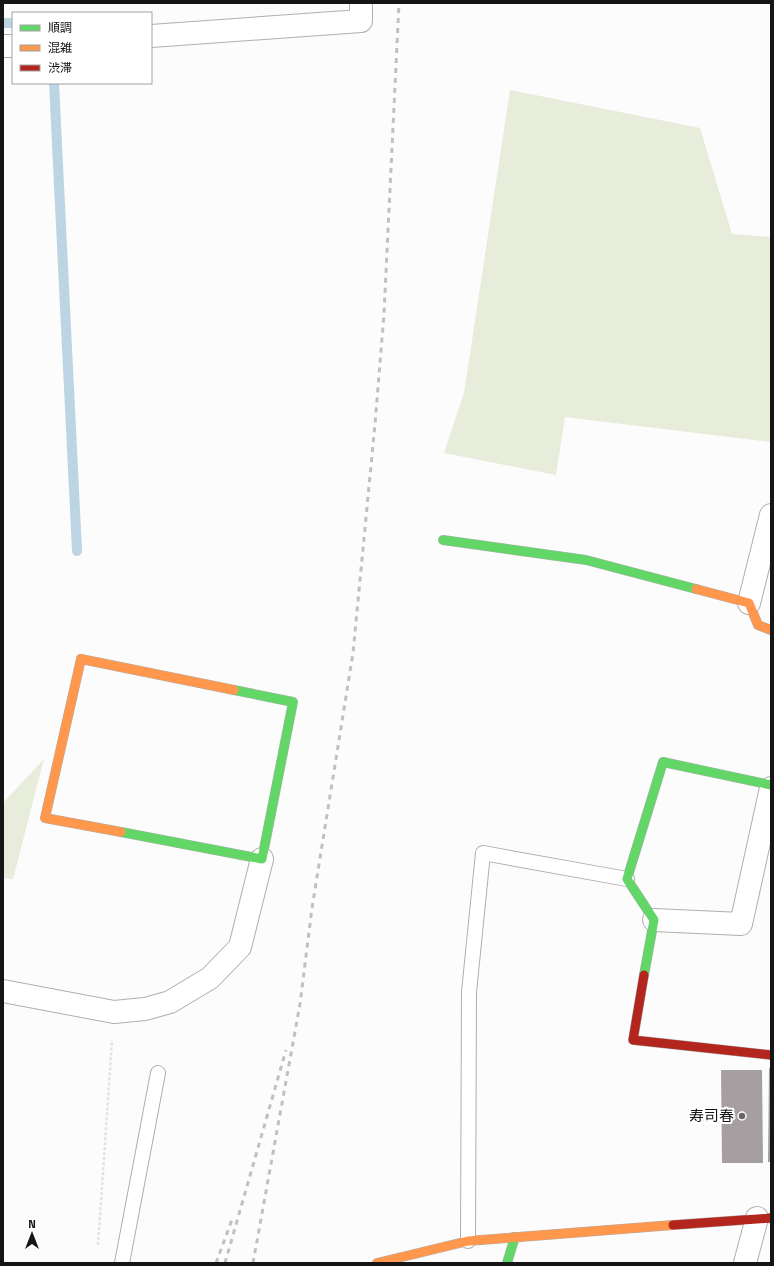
<svg xmlns="http://www.w3.org/2000/svg" width="774" height="1266" font-family="'Titillium Web','Noto Sans JP',sans-serif">
<style>
.green{fill:#e8ecda}
.lines{fill:none;stroke-linecap:round;stroke-linejoin:round}
.stream{stroke:#bdd5e3;stroke-width:10}
.building{fill:#a69fa2}
.lane-casing{stroke:#afafb1;stroke-width:16}
.street-casing{stroke:#afafb1;stroke-width:24}
.fast-casing{stroke:#afafb1;stroke-width:10}
.slow-casing{stroke:#afafb1;stroke-width:10}
.jam-casing{stroke:#afafb1;stroke-width:10}
.path{stroke:#e2e2e2;stroke-width:2.5;stroke-dasharray:3 2;stroke-linecap:butt}
.lane{stroke:#fff;stroke-width:14}
.street{stroke:#fff;stroke-width:22}
.fast{stroke:#63d668;stroke-width:9}
.slow{stroke:#ff974d;stroke-width:9}
.jam{stroke:#b3261e;stroke-width:9}
.rail{stroke:#c0c0c2;stroke-width:3;stroke-dasharray:5 5;stroke-linecap:butt}
.poi-dot{fill:#666667;stroke:#fff;stroke-width:1.5}
.labels{text-anchor:middle;stroke-width:4;stroke-linejoin:round;paint-order:stroke}
.poi-label{font-size:15px;fill:#151516;stroke:#fff;text-anchor:end}
</style>
<rect width="100%" height="100%" fill="#fcfcfd"/>
<g class="green">
<polygon points="510,90 700,128 732,234 771,237 771,442 565,417 556,475 444,453 464,393"/>
<polygon points="44,759 13,879 3,878 3,803"/>
</g>
<g class="lines">
<g class="stream">
<polyline points="3,23 13,23"/>
<polyline points="54,83 77,551"/>
</g>
</g>
<g class="building">
<polygon points="769,1068 771,1068 771,1162 768,1162"/>
<polygon points="721,1070 762,1070 763,1163 722,1163"/>
</g>
<g class="lines">
<defs>
<g id="lane">
<polyline points="468,1241 469,992 483,853 627,879"/>
<polyline points="122,1263 158,1073"/>
</g>
<g id="street">
<polyline points="151,36 361,21 361,3"/>
<polyline points="3,46 13,46"/>
<polyline points="749,603 771,515"/>
<polyline points="654,920 741,924 771,788"/>
<polyline points="3,991 114,1012 145,1009 170,1002 210,978 240,947 262,859"/>
<polyline points="745,1263 757,1218"/>
</g>
<g id="fast">
<polyline points="443,540 586,560 696,589"/>
<polyline points="121,832 262,859 293,702 234,690"/>
<polyline points="644,975 654,920 627,879 663,762 771,785"/>
<polyline points="507,1263 515,1237"/>
</g>
<g id="slow">
<polyline points="696,589 749,603 758,625 771,630"/>
<polyline points="81,659 234,690"/>
<polyline points="81,659 45,818 121,832"/>
<polyline points="377,1263 468,1241 673,1225"/>
</g>
<g id="jam">
<polyline points="644,975 633,1040 771,1055"/>
<polyline points="673,1225 771,1218"/>
</g>
</defs>
<use href="#lane" class="lane-casing"/>
<use href="#street" class="street-casing"/>
<use href="#fast" class="fast-casing"/>
<use href="#slow" class="slow-casing"/>
<use href="#jam" class="jam-casing"/>
<polyline class="path" points="98,1245 112,1040"/>
<use href="#lane" class="lane"/>
<use href="#street" class="street"/>
<use href="#fast" class="fast"/>
<use href="#slow" class="slow"/>
<use href="#jam" class="jam"/>
<g class="rail">
<polyline points="216,1263 233,1217"/>
<polyline points="225,1263 286,1050"/>
<polyline points="253,1263 300,1004 312,908 353,653 375,424 384,314 399,3"/>
</g>
</g>
<circle class="poi-dot" cx="742" cy="1116" r="4"/>
<g class="labels">
<g class="poi-label">
<text x="734" y="1121">寿司春</text>
</g>
</g>
<rect width="774" height="1266" fill="none" stroke="#151516" stroke-width="8"/>
<rect x="12" y="12" width="140" height="72" fill="#ffffff" stroke="#a1a1a2"/>
<rect x="20" y="25" width="20" height="6" fill="#63d668" stroke="#a1a1a2"/>
<text x="48" y="32" font-size="12" fill="#151516">順調</text>
<rect x="20" y="45" width="20" height="6" fill="#ff974d" stroke="#a1a1a2"/>
<text x="48" y="52" font-size="12" fill="#151516">混雑</text>
<rect x="20" y="65" width="20" height="6" fill="#b3261e" stroke="#a1a1a2"/>
<text x="48" y="72" font-size="12" fill="#151516">渋滞</text>
<g transform="translate(32 1234)" stroke="#ffffff" stroke-width="3" paint-order="stroke">
<path d="M0-3L7 15L0 10L-7 15Z" fill="#151516"/>
<text y="-6" font-size="11" font-weight="bold" text-anchor="middle" fill="#151516">N</text>
</g>
</svg>
